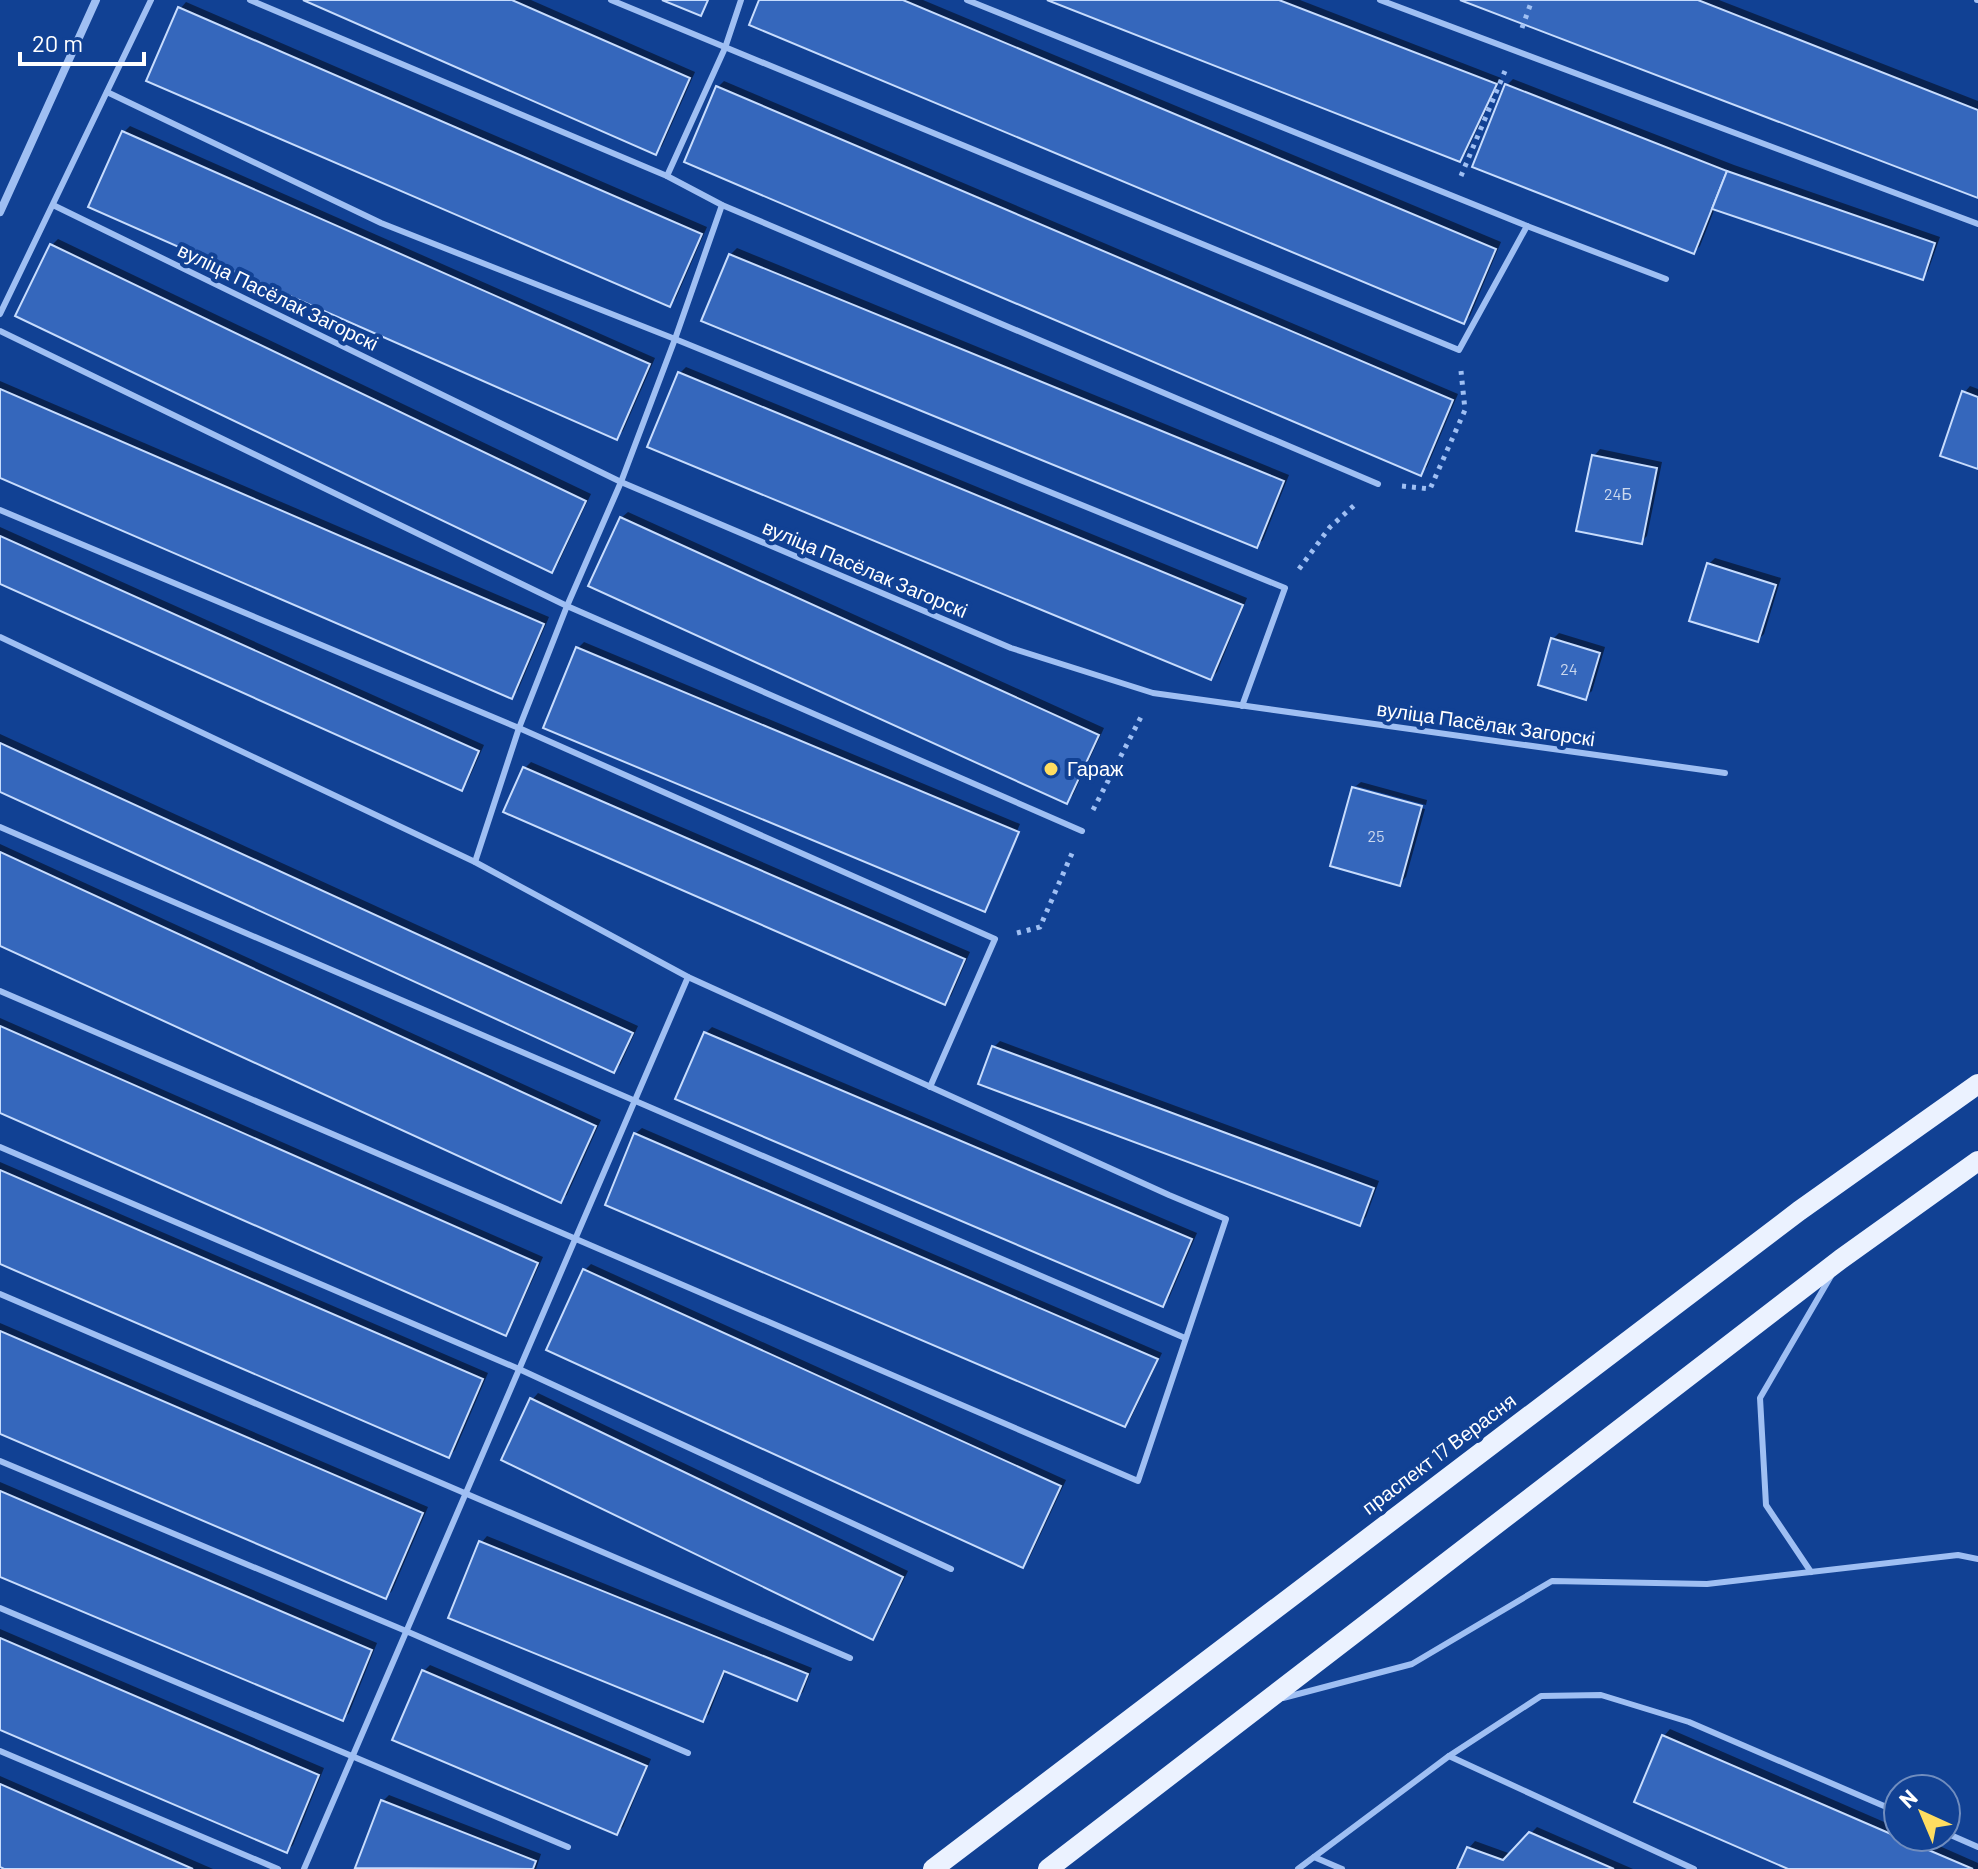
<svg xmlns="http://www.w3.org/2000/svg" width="1978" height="1869" font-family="Barlow,sans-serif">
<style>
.shadow{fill:#0007}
.building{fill:#3567bc;stroke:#c7dcfd;stroke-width:2}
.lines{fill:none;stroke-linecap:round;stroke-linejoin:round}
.path{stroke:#9fbff3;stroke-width:5;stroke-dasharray:4 6;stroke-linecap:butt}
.service{stroke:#9fbff3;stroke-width:6}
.minor{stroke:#9fbff3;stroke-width:8}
.primary{stroke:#ebf2ff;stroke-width:20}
.poi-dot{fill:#ffdd61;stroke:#114194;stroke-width:3}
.labels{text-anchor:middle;stroke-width:8;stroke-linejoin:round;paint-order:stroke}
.number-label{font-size:16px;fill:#ccd9ee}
.street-label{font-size:20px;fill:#fff;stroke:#114194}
.poi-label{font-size:20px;fill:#fff;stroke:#114194;text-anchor:start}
</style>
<rect width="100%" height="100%" fill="#114194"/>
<g class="shadow">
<polygon points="308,0 531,0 695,72 662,146 656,152"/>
<polygon points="761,0 923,0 1501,242 1470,316 1464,322"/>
<polygon points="1052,0 1300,0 1501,78 1466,153 1460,160"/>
<polygon points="1465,0 1719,0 1978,101 1978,195"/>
<polygon points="186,2 707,227 676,298 670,305 180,9"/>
<polygon points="1513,79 1734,165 1940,237 1928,271 1922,278 1715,208 1700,246 1694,252 1507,85"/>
<polygon points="724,81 1458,394 1427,467 1421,473 718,87"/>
<polygon points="130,126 655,358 623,431 616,437 124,132"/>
<polygon points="58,239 591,494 558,564 551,571 52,245"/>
<polygon points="737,248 1289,475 1263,540 1256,546 730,255"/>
<polygon points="686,367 1247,598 1217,672 1211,678 680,373"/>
<polygon points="0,381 549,617 518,690 512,696 0,476"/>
<polygon points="1970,386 1978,389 1978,467 1964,393"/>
<polygon points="1600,449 1662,462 1647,536 1641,542 1594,456"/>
<polygon points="628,512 1104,728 1073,795 1067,801 621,518"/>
<polygon points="0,527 484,745 467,783 461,789 0,581"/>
<polygon points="1715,558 1781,578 1764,634 1758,640 1709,564"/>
<polygon points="1559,633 1605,647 1592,691 1585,697 1553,639"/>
<polygon points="584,642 1020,824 986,905 989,905 984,910 578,648"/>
<polygon points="0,734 638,1026 620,1065 614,1071 0,790"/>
<polygon points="531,762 970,952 951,996 945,1002 525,768"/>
<polygon points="1361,782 1427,800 1426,805 1356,786"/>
<polygon points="1356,787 1356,790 1425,809 1406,877 1399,884 1354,788"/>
<polygon points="0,844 601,1120 567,1195 560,1201 0,944"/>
<polygon points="0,1018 543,1257 511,1327 505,1333 0,1111"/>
<polygon points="712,1027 1197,1233 1169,1298 1163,1304 706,1033"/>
<polygon points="1000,1041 1379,1181 1366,1217 1359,1224 994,1047"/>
<polygon points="642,1128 1162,1353 1131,1418 1125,1425 635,1134"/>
<polygon points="0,1162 488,1373 455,1450 449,1456 0,1262"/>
<polygon points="591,1264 1066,1480 1029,1559 1023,1566 585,1270"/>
<polygon points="0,1323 428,1507 392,1591 386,1597 0,1432"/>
<polygon points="538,1393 908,1571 879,1631 873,1637 532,1400"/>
<polygon points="0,1482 377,1643 349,1713 343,1719 0,1574"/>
<polygon points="487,1536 812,1668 803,1692 796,1699 726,1670 709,1714 702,1720 481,1543"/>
<polygon points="0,1629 324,1768 293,1845 287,1851 0,1727"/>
<polygon points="430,1665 651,1759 623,1827 616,1833 424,1671"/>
<polygon points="1670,1729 1898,1828 1898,1837 1919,1837 1978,1863 1978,1869 1793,1869 1636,1801 1664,1736"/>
<polygon points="0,1776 213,1869 9,1869 0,1865"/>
<polygon points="389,1795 541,1854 536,1869 362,1869 357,1867 383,1801"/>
<polygon points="1537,1827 1633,1869 1459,1869 1469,1848 1475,1841 1511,1854"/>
</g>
<g class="building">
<polygon points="303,0 512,0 690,78 656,155"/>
<polygon points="662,0 708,0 701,16"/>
<polygon points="759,0 903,0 1496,249 1464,324 749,25"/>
<polygon points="1047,0 1279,0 1497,84 1460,162"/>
<polygon points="1460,0 1698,0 1978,110 1978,198"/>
<polygon points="178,7 702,234 670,307 146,81"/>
<polygon points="1505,84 1727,171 1694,254 1472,167"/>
<polygon points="716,86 1453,400 1421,476 684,162"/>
<polygon points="122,131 650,364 617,440 88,207"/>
<polygon points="1727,171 1935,243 1923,280 1712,209"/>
<polygon points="50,244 586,501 552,573 15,316"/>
<polygon points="729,254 1284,481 1257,548 701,321"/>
<polygon points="678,372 1243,605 1211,680 647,447"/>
<polygon points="0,389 544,624 512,699 0,478"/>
<polygon points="1962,391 1978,397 1978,469 1940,456"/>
<polygon points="1592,455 1657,468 1642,544 1576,531"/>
<polygon points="620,517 1099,735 1067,804 588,586"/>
<polygon points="0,536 479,751 462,791 0,584"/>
<polygon points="1707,563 1776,585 1758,642 1689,621"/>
<polygon points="1551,638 1600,653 1586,700 1538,685"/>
<polygon points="576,647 1019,832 985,912 543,728"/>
<polygon points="0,743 633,1033 614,1073 0,792"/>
<polygon points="523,767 965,959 945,1005 503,812"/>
<polygon points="1352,787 1422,806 1400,886 1330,866"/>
<polygon points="0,852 596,1126 561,1203 0,946"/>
<polygon points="0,1026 538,1263 506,1336 0,1113"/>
<polygon points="704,1032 1192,1239 1163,1307 675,1099"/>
<polygon points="992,1046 1374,1188 1360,1226 978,1084"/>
<polygon points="634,1133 1158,1359 1125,1427 605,1205"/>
<polygon points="0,1170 483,1379 449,1458 0,1264"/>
<polygon points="583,1269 1061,1486 1023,1568 546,1350"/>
<polygon points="0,1331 423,1513 386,1599 0,1434"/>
<polygon points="530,1398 903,1577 873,1640 501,1460"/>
<polygon points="0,1491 372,1650 343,1721 0,1577"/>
<polygon points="479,1541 808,1674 797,1701 724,1671 703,1722 448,1618"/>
<polygon points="0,1638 319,1775 287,1853 0,1730"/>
<polygon points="422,1670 647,1766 617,1835 392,1740"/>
<polygon points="1662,1735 1898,1837 1973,1869 1788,1869 1634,1802"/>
<polygon points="0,1784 193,1869 4,1869 0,1867"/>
<polygon points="381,1800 536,1861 533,1869 355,1868"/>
<polygon points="1529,1832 1614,1869 1457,1869 1467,1847 1503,1860"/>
</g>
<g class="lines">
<g class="path">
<polyline points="1522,28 1532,0"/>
<polyline points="1461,176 1505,71"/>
<polyline points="1402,486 1430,489 1465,410 1461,371"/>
<polyline points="1299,569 1330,527 1358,502"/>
<polyline points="1093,810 1142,715"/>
<polyline points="1017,933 1040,927 1073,851"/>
</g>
<g class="service">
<polyline points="250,0 667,176 722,205 1378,484"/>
<polyline points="611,0 1459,350 1527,226"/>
<polyline points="967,0 1527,226 1666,279"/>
<polyline points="1380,0 1978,224"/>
<polyline points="1977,0 1978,0"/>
<polyline points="107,92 381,223 675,339 1285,588 1242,706"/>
<polyline points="667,176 725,48 741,0"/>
<polyline points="53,205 621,482 1011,648 1153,693 1725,773"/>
<polyline points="0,314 151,0"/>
<polyline points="0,331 567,606 1082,831"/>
<polyline points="0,510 519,728 995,939 930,1087"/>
<polyline points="0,637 475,862 688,977 1169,1195 1226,1219 1138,1481 0,991"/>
<polyline points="0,827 1185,1338"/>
<polyline points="475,862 519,728 567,606 621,482 675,339 722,205"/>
<polyline points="0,1147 519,1369 951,1569"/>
<polyline points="0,1294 850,1658"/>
<polyline points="0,1461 406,1631 688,1753"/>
<polyline points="1811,1572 1766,1505 1760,1398 1831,1276"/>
<polyline points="0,1608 568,1847"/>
<polyline points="1283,1698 1412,1664 1552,1581 1707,1584 1958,1555 1978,1559"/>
<polyline points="0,1751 278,1869"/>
<polyline points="1449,1756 1694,1869"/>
<polyline points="1946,1833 1978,1847"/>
<polyline points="1314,1857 1342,1869"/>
<polyline points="304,1869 688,977"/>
<polyline points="1298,1869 1449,1756 1541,1696 1601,1695 1689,1722 1898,1812"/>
</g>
<polyline class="minor" points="0,212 96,0"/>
<g class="primary">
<polyline points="933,1869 1799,1211 1978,1084"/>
<polyline points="1048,1869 1841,1259 1978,1161"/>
</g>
</g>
<circle class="poi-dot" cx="1051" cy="769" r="8"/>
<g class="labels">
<g class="number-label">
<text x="1618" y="500">24Б</text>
<text x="1569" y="675">24</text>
<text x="1376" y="842">25</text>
</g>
<g class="street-label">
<text transform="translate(278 297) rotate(26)" y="7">вуліца Пасёлак Загорскі</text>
<text transform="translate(865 569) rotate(23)" y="7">вуліца Пасёлак Загорскі</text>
<text transform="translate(1486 724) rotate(8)" y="7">вуліца Пасёлак Загорскі</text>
<text transform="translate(1439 1454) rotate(-37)" y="7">праспект 17 Верасня</text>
</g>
<g class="poi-label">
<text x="1067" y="776">Гараж</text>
</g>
</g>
<g transform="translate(1922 1813) rotate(316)"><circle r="38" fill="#114194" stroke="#708dbf" stroke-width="2"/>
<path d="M0-6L14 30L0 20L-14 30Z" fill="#ffdd61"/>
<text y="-12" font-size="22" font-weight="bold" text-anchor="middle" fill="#ffffff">N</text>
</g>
<path d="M20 52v12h124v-12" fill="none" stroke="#ffffff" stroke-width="4"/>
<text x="32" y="52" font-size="24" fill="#ffffff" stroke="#114194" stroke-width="6" paint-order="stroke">20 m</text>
</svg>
